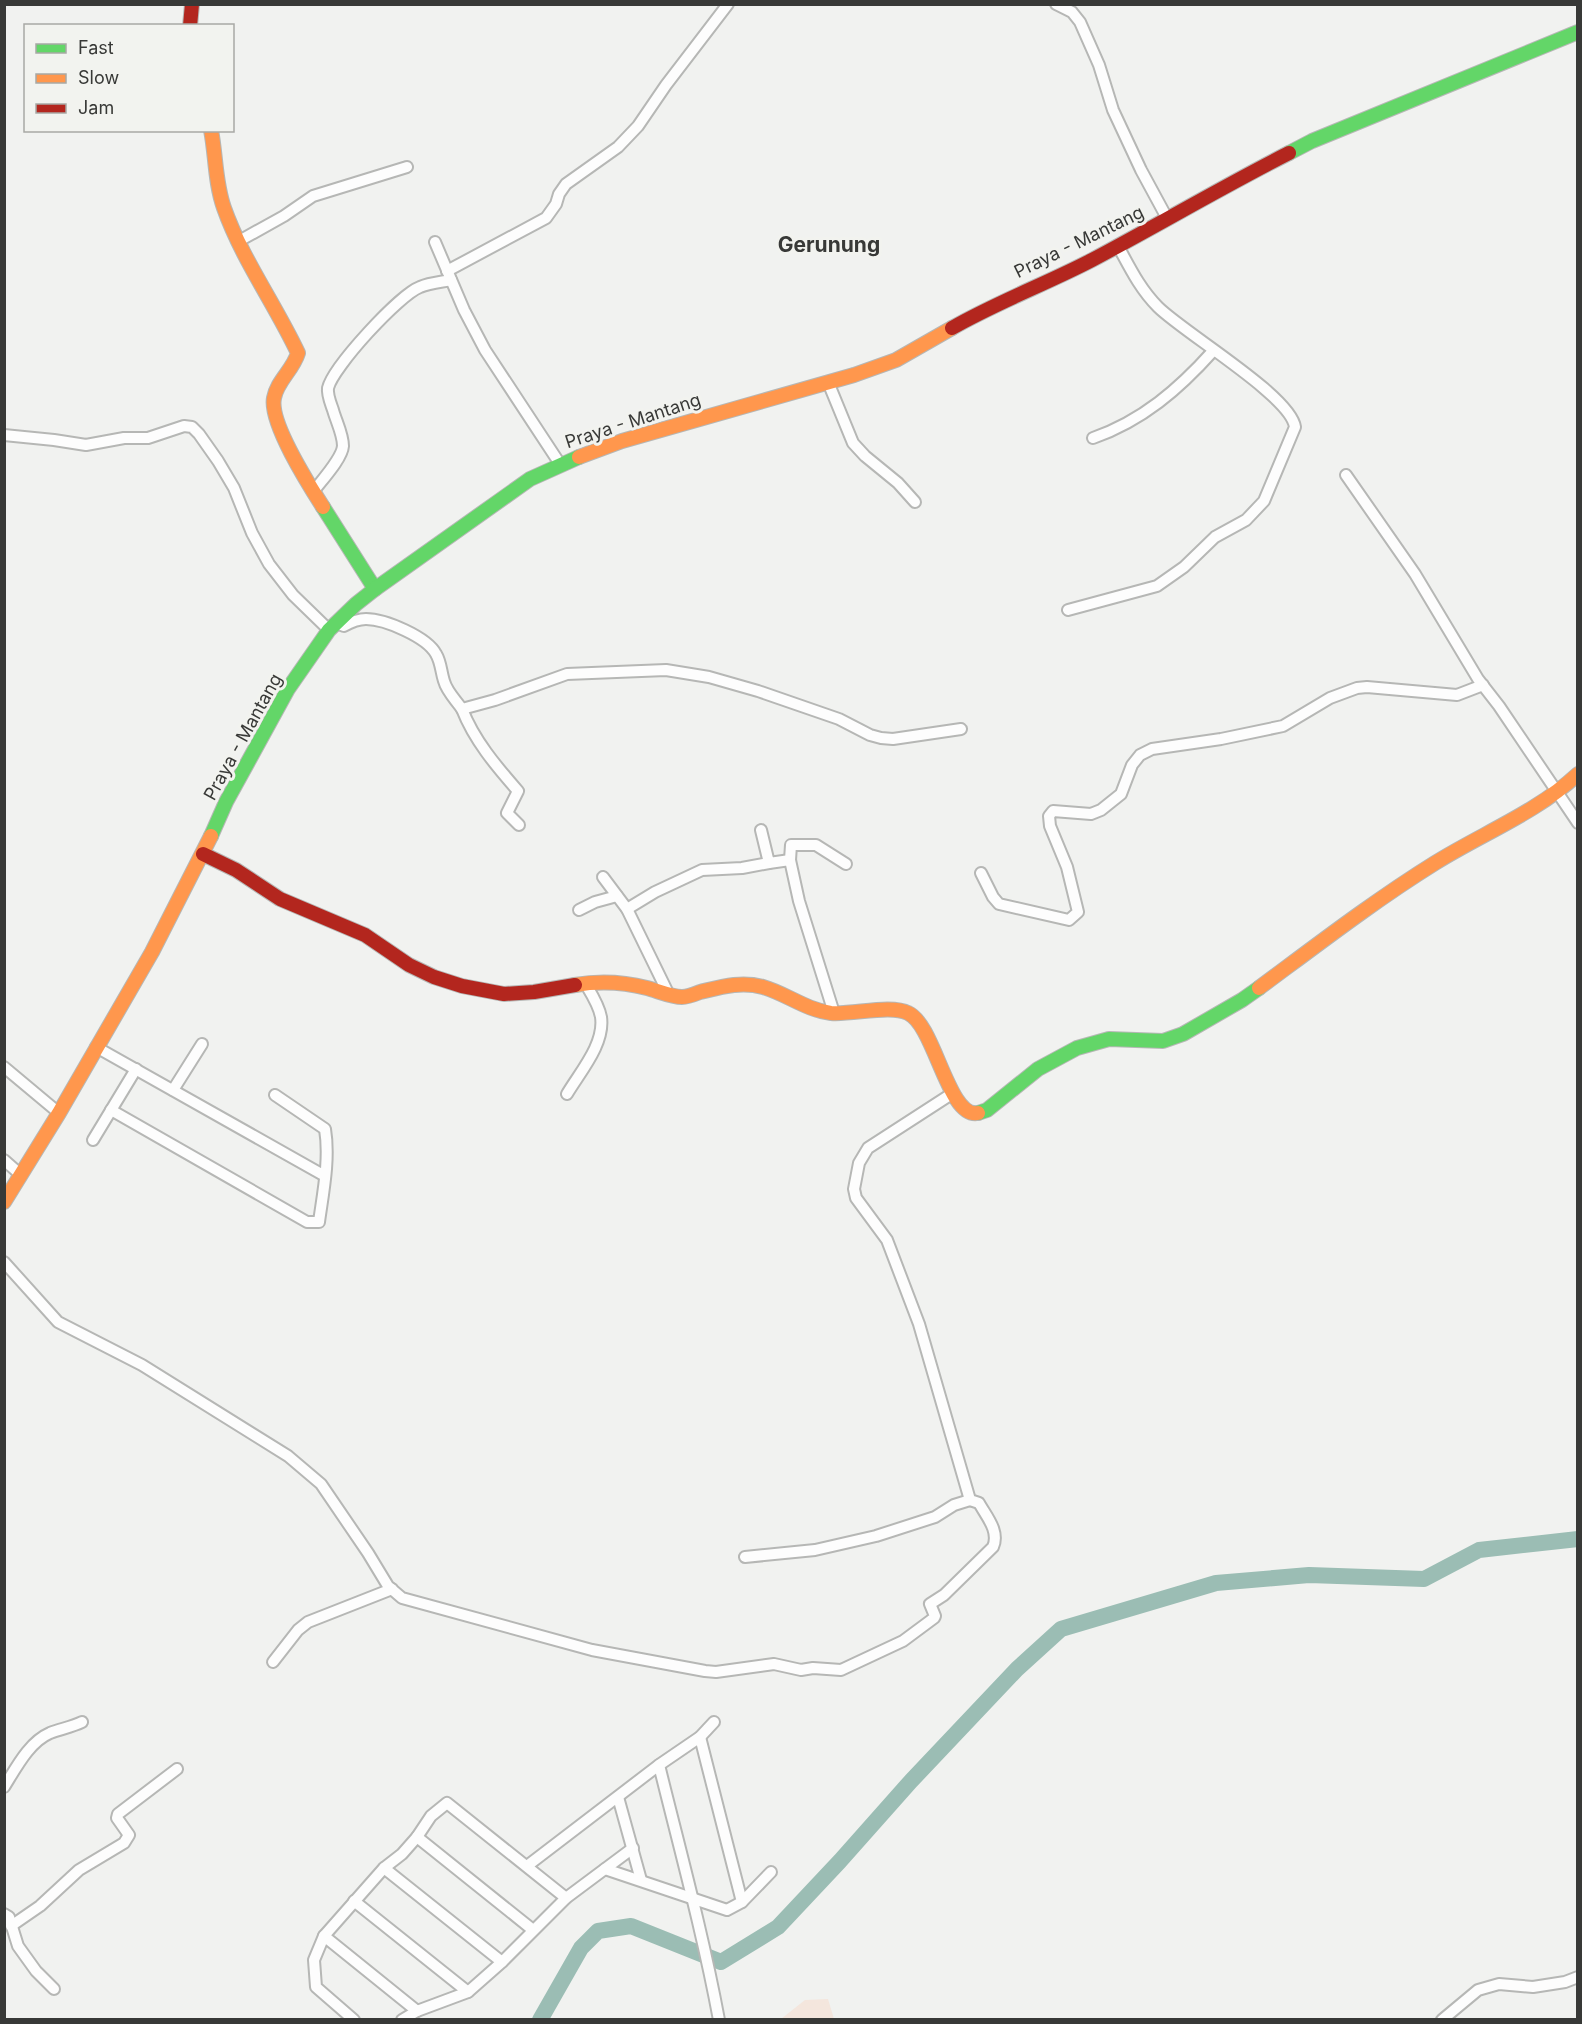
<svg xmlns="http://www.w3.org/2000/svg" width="1582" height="2024" font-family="Inter,sans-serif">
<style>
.green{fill:#f4e6dd}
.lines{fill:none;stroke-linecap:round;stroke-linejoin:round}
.river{stroke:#9bbdb4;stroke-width:16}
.street-casing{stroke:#b6b7b5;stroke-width:14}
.fast-casing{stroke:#b6b7b5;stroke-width:16}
.slow-casing{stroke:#b6b7b5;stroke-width:16}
.jam-casing{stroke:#b6b7b5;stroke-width:16}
.street{stroke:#fdfdfd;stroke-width:10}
.fast{stroke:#63d668;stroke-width:14}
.slow{stroke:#ff974d;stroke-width:14}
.jam{stroke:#b3261e;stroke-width:14}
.labels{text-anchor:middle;stroke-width:6;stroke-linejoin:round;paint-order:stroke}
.street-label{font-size:18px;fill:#383937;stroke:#f2f3ef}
.quarter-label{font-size:21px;font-weight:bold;fill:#383937;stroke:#f2f3ef}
</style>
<rect width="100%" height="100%" fill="#f1f2f0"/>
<polygon class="green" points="828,1999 834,2019 781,2019 805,2000"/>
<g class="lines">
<polyline class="river" points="540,2020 581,1948 598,1931 631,1926 721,1962 778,1927 840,1861 911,1781 1017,1669 1061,1629 1216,1583 1309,1575 1424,1579 1479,1550 1578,1539"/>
<defs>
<g id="street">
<polyline points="1056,4 1072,12 1080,22 1099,65 1113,110 1141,170 1167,218"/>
<polyline points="239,241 284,216 313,196 407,167"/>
<polyline points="435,242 464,310 485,350 560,464"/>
<polyline points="447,271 546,218 556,204 559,194 566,184 618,147 638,126 666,85 728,4"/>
<polyline points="828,382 853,443 865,456 898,483 915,502"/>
<polyline points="4,435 54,440 86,445 124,438 148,438 184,426 192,427 199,434 218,461 234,488 252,533 269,564 293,595 329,630"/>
<path d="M1093 438C1142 421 1179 389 1213 351"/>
<polyline points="1346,475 1415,574 1478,679 1499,706 1578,823"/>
<path d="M313 492C321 481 342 459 343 446 343 434 336 421 333 410 331 404 327 395 328 388 333 367 399 295 420 287 429 283 441 282 451 280"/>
<path d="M1068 610 1157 586 1184 567 1215 537 1246 520 1264 501 1295 427C1291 396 1184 333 1158 307 1140 289 1130 268 1118 246"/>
<path d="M336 623 344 626C351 622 358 619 366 619 385 619 427 637 436 654 441 662 441 672 444 681 447 692 456 700 462 709L495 700 567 674 666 670 709 677 758 691 839 719 870 735 881 738 893 739 961 729"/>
<path d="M462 709C474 740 496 766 518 791L507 813 519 825"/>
<polyline points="761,830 769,863 790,860 799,901 834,1013"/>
<polyline points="790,860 791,845 816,845 846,864"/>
<polyline points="981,873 993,897 999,904 1069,920 1078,912 1067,867 1050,826 1049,816 1053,811 1091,814 1101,810 1121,794 1132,765 1140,755 1152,749 1221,739 1283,726 1330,698 1357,688 1367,687 1457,695 1483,685"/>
<polyline points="603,877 627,909 669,995"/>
<polyline points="627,909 655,892 702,870 742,868 769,863"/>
<polyline points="579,910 595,902 617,896"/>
<polyline points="96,1047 325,1176"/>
<polyline points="4,1067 59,1113"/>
<polyline points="173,1090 202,1044"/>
<path d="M567 1094C580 1072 605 1044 601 1017 599 1005 591 993 585 983"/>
<path d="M111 1110 307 1222H319C323 1193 330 1159 325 1129L275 1095"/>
<polyline points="93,1140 136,1069"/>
<polyline points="4,1160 21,1175"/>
<path d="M4 1262 58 1322 142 1365 288 1456 321 1484 368 1553 388 1586 402 1598 592 1650 705 1671 716 1672 774 1664 801 1670 813 1668 841 1670 903 1641 934 1618 935 1616 930 1604 944 1595 993 1547C1000 1531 986 1516 979 1503L970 1500 919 1324 887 1240 856 1198 854 1189 859 1163 868 1148 953 1093"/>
<polyline points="745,1557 815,1550 876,1536 935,1517 954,1505 970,1500"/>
<polyline points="273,1662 298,1630 308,1622 392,1589"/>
<polyline points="700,1737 742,1902"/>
<path d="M659 1765C680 1850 703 1934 719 2020"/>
<path d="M4 1787C16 1768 29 1742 50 1733 60 1729 72 1727 82 1722"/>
<polyline points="618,1797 641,1880"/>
<polyline points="417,1837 533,1930"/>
<polyline points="527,1866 659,1765 700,1737 714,1722"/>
<polyline points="384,1868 502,1962"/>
<polyline points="605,1869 727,1910 742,1902 771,1872"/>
<polyline points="354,1901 468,1992"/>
<polyline points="4,1914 9,1917 18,1946 36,1971 54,1989"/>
<polyline points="11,1926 40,1906 79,1870 124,1843 129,1835 117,1818 118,1814 177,1769"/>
<polyline points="324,1936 417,2011"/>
<polyline points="354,2020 316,1987 314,1960 324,1936 384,1868 402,1854 417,1837 431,1816 447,1803 566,1898"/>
<polyline points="402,2020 417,2011 468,1992 502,1962 566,1898 633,1848"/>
<polyline points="1442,2020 1478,1990 1499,1984 1533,1987 1565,1982 1578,1977"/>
</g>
<g id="fast">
<polyline points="1289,153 1312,141 1578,32"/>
<polyline points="323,507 375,589"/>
<polyline points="211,836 226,802 288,689 329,630 356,604 375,589 530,479 579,457"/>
<polyline points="978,1113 987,1110 1038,1069 1077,1048 1109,1039 1163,1041 1183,1034 1242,1000 1259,988"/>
</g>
<g id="slow">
<path d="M211 130C216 156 215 183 224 208 242 259 275 304 298 353 293 370 277 381 274 398 269 422 309 485 323 507"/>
<polyline points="579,457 622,441 854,375 896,360 952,328"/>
<path d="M575 985C599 981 623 982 647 988 658 991 672 997 682 997 688 997 695 994 700 992 721 987 741 981 763 987 787 994 806 1010 831 1013 852 1015 891 1004 908 1013 935 1025 948 1119 978 1113"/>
<path d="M1259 988C1317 945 1374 901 1435 863 1483 833 1536 813 1578 774"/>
<polyline points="4,1202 59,1113 152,952 211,836"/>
</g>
<g id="jam">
<polyline points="190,26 192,4"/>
<path d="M952 328C997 302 1046 284 1092 260 1158 225 1222 187 1289 153"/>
<polyline points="203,854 236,870 280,899 365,935 409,965 434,977 462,986 504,994 534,992 575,985"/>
</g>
</defs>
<use href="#street" class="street-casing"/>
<use href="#fast" class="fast-casing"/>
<use href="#slow" class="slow-casing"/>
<use href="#jam" class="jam-casing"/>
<use href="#street" class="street"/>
<use href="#fast" class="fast"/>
<use href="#slow" class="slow"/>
<use href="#jam" class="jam"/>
</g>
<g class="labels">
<g class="street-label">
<text transform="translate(1079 242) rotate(-26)" y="6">Praya - Mantang</text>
<text transform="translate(633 421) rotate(-18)" y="6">Praya - Mantang</text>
<text transform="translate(243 737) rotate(-61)" y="6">Praya - Mantang</text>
</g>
<g class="quarter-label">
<text x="829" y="252">Gerunung</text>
</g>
</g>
<rect width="1582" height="2024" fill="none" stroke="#383937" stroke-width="12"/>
<rect x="24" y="24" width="210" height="108" fill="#f2f3ef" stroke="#a8a9a5" stroke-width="1.5"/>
<rect x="36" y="44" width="30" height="9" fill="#63d668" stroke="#a8a9a5" stroke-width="1.5"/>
<text x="78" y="54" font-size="18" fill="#383937">Fast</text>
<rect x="36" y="74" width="30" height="9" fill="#ff974d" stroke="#a8a9a5" stroke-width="1.5"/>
<text x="78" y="84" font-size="18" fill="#383937">Slow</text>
<rect x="36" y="104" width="30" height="9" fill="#b3261e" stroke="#a8a9a5" stroke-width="1.5"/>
<text x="78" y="114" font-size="18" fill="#383937">Jam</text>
</svg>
